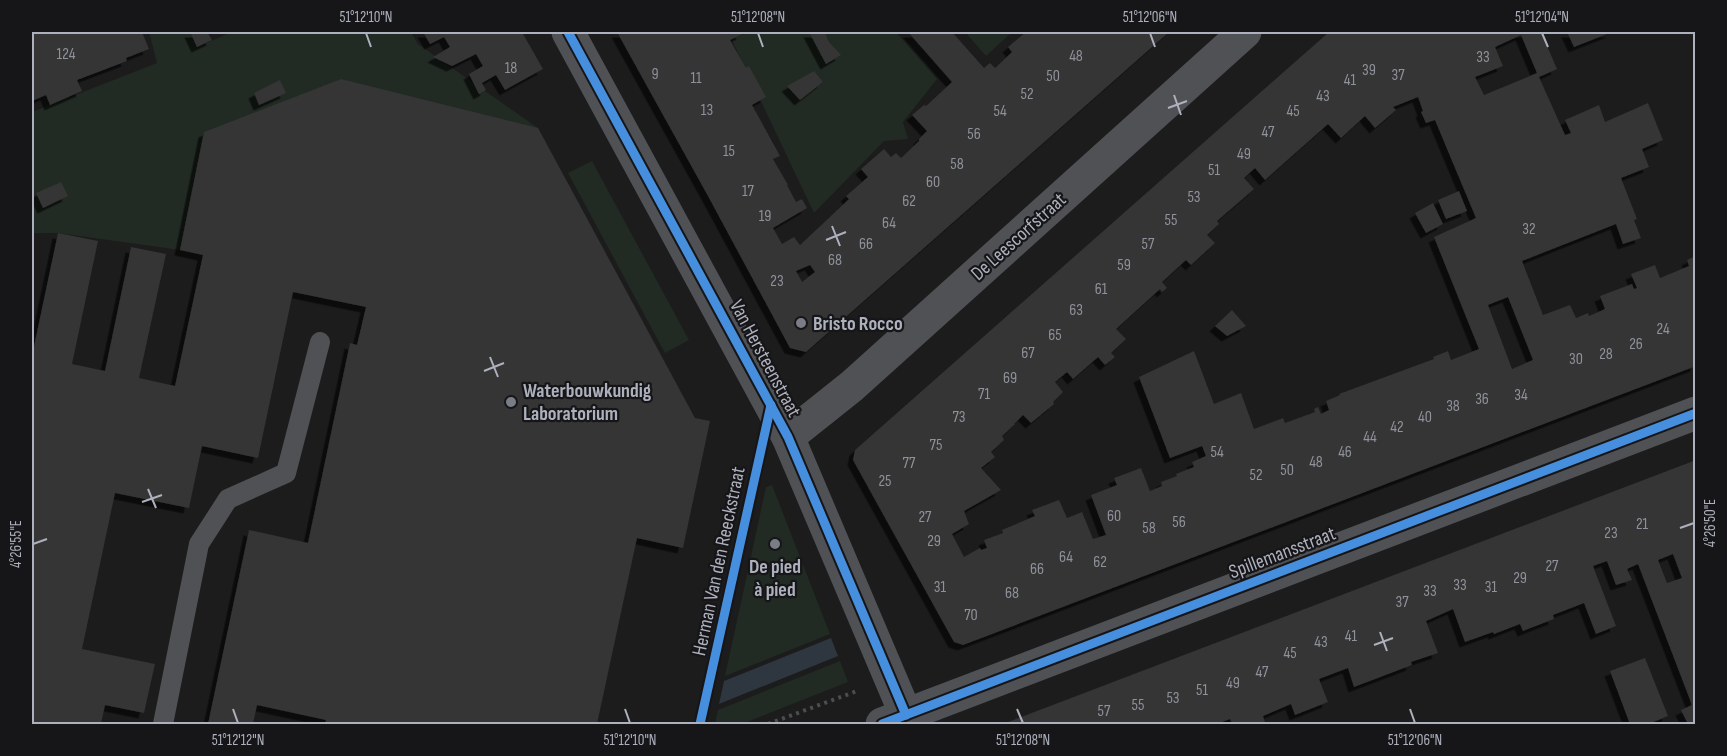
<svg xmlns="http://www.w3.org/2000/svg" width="1727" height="756" font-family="'Sofia Sans Condensed',sans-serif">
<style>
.green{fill:#212a23}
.water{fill:#2e363f}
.building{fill:#343434;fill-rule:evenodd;filter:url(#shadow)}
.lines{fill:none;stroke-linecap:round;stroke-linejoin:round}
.path{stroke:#4c4d4f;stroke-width:4;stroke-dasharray:3 4.5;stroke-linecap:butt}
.service{stroke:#4f5155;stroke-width:20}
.minor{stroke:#4f5155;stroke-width:33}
.cycleway-casing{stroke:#161518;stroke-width:13}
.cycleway{stroke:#468fdf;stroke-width:9}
.ticks{fill:none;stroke:#adb1bd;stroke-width:2}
.poi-dot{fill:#7a7d85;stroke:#161518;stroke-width:2}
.labels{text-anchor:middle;stroke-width:4.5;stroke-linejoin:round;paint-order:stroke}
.number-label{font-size:16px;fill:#8f929b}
.street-label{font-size:20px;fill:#adb1bd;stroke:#161518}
.poi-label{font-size:20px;font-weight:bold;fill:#adb1bd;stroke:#161518;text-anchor:start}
.neatline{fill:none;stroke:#adb1bd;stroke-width:2}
.ticks-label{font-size:15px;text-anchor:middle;fill:#adb1bd}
</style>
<defs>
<filter id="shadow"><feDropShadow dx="-5.5" dy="5.5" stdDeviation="0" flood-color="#0009"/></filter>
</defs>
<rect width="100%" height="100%" fill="#1c1c1c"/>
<g class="green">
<polygon points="149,32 190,32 197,47 232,32 411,32 418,44 538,128 204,132 180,250 58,233 32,233 32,112 157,63"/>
<polygon points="728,32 896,32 937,79 903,122 908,139 884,141 814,213"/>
<polygon points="965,32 1012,32 986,56"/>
<polygon points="592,161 689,340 665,353 568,173"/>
<polygon points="772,485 830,634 725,676 766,487"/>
<polygon points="840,661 848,682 742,724 715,724 718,710"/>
</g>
<polygon class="water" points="831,638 838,656 719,704 724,681"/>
<g class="building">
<polygon points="32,32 142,32 149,49 126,58 127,61 77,80 82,91 50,105 46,95 32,101"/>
<polygon points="190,32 207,32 212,40 197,47"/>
<polygon points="423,32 522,32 543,69 505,90 496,75 482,83 486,90 479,94 469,74 483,66 476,54 452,66 433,57 450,47 444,37 430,44"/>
<path d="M617 32H741L742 34 730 40 746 68 749 66 766 97 752 105 780 156 773 159 788 185H787L796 202 802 199 807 208 773 228 782 244 794 237 800 245 849 199 846 196 868 177 861 169 884 149 891 157 896 153 901 158 919 141V139L927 131 912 115 924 105 926 106 952 82 908 32H952L984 68 990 63 995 68 1012 52 1008 47 1026 32H1169L806 352 790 348 708 196ZM810 265 815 272 802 282 796 271Z"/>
<polygon points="809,32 825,32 829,42 841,55 826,64"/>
<path d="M1329 32H1548L1542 34 1557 69 1539 77 1565 135 1571 133 1565 120 1599 105 1605 122 1648 103 1663 140 1642 149 1649 167 1621 178 1637 219 1634 220 1641 238 1623 244 1616 224 1522 261 1543 315 1570 305 1576 318 1588 313 1589 316 1605 309 1600 296 1632 284 1634 289 1637 288 1631 274 1655 265 1660 278 1689 266 1687 260 1696 256V366L963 645 954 642 853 460 855 450ZM1521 35 1537 73 1484 95 1475 77 1503 66 1495 47ZM1418 97 1423 111 1421 112 1426 123 1435 120 1476 218 1434 237 1479 349 1451 360 1448 351 1433 357 1434 359 1339 394 1340 395 1326 401 1329 410 1321 414 1318 407 1314 409 1315 412 1285 423 1283 418 1254 429 1241 393 1214 404 1194 351 1139 377 1170 458 1202 446 1206 456 1192 462 1194 467 1176 474 1177 476 1161 482 1162 486 1150 491 1141 468 1114 478 1117 485 1091 495 1106 535 1093 539 1082 512 1067 518 1059 500 1032 510 1035 516 1002 530 1003 533 984 540 987 548 981 550 980 548 964 557 952 534 969 524 964 511 1001 490 981 468 995 457 991 452 1004 440 1002 436 1015 424H1014L1023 415 1031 423 1054 404 1053 402 1063 392 1055 382 1067 372 1073 379 1098 357 1105 365 1115 357 1111 353 1126 339 1116 329 1160 289 1162 292 1167 288 1162 282 1186 260 1191 265 1215 243 1207 235 1219 224 1217 221 1254 189 1244 178 1255 168 1265 180 1328 124 1341 138 1365 116 1375 128 1396 110 1393 107ZM1508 297 1533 360 1512 369 1488 305Z"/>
<polygon points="1567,32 1612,32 1574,47"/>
<polygon points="814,71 823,82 800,100 787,86"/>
<polygon points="341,79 538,128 695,418 710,421 683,548 637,538 597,724 325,724 326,720 257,705 253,724 208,724 249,530 308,543 350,343 357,345 366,307 293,292 258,458 202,446 189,508 115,493 82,649 155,664 144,713 105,705 101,724 32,724 32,356 58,233 98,241 72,364 105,371 131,247 166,254 139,378 175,386 203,255 180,250 204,132"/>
<polygon points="280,80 286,93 259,105 254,93"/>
<polygon points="61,182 68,196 43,208 36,193"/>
<polygon points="1459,191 1467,211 1446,219 1438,200"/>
<polygon points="1433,203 1443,224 1426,233 1415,213"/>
<polygon points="1232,310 1246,326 1227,336 1215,326"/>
<path d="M1696 460V724H1688L1681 710 1692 705 1638 564 1627 569 1632 580 1616 585 1607 561 1593 566 1616 626 1596 634 1584 603 1553 615 1554 619 1523 631 1520 624 1494 634 1493 632 1465 642 1453 609 1426 621 1438 653 1411 662 1412 665 1354 687 1348 668 1319 679 1328 702 1295 715 1291 704 1263 716 1265 722 1258 724H1232L1230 719 1217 724H1003ZM1673 554 1682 578 1667 583 1658 560Z"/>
<polygon points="1645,658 1668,716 1651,723 1652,724 1630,724 1610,671"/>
</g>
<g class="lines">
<polyline class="path" points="768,724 857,691"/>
<polyline class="service" points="163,724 199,544 228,499 286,473 320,342"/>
<g class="minor">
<polyline points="568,32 788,437 906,715"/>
<polyline points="788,437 852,386 1245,32"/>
<polyline points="882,724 1696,413"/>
</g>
<defs>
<g id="cycleway">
<polyline points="568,32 788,437 906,715"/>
<polyline points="700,724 771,405"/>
<polyline points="882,724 1696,413"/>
</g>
</defs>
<use href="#cycleway" class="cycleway-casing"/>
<use href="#cycleway" class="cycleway"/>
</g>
<path class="ticks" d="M366 33 371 47M758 33 763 47M1150 33 1155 47M1542 33 1548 47M1174 95 1181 115M1168 108 1187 101M832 226 840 246M826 240 846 232M490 357 498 377M484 371 504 363M148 489 156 508M142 502 162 495M1680 528 1694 523M33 544 47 539M1380 632 1387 651M1374 645 1393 638M233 709 238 723M625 709 630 723M1017 709 1023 723M1410 709 1415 723"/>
<g class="poi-dot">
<circle cx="801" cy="323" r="6"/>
<circle cx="511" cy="402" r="6"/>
<circle cx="775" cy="544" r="6"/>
</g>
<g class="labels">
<g class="number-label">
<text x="66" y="59">124</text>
<text x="1076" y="61">48</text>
<text x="1483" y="62">33</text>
<text x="511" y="73">18</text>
<text x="1369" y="75">39</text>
<text x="655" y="79">9</text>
<text x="1398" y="80">37</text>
<text x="1053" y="81">50</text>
<text x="696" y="83">11</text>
<text x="1350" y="85">41</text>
<text x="1027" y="99">52</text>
<text x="1323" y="101">43</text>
<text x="707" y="115">13</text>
<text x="1000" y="116">54</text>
<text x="1293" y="116">45</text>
<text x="1268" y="137">47</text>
<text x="974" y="139">56</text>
<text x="729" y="156">15</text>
<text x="1244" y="159">49</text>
<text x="957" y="169">58</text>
<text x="1214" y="175">51</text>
<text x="933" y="187">60</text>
<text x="748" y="196">17</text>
<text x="1194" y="202">53</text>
<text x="909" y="206">62</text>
<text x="765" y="221">19</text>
<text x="1171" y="225">55</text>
<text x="889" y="228">64</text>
<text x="1529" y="234">32</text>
<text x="866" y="249">66</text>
<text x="1148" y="249">57</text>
<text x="835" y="265">68</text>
<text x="1124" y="270">59</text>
<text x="777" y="286">23</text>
<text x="1101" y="294">61</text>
<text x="1076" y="315">63</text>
<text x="1663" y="334">24</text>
<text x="1055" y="340">65</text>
<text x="1636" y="349">26</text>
<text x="1028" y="358">67</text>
<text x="1606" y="359">28</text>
<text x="1576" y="364">30</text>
<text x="1010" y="383">69</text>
<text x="984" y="399">71</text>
<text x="1521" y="400">34</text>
<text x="1482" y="404">36</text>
<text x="1453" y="411">38</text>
<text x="959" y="422">73</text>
<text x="1425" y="422">40</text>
<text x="1397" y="432">42</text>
<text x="1370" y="442">44</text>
<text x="936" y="450">75</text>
<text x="1217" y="457">54</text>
<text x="1345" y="457">46</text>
<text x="1316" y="467">48</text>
<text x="909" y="468">77</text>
<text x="1287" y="475">50</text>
<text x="1256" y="480">52</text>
<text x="885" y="486">25</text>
<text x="1114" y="521">60</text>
<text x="925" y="522">27</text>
<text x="1179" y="527">56</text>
<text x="1642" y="529">21</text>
<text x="1149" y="533">58</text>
<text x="1611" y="538">23</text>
<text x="934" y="546">29</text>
<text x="1066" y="562">64</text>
<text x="1100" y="567">62</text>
<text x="1552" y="571">27</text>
<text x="1037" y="574">66</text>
<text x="1520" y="583">29</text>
<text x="1460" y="590">33</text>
<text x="940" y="592">31</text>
<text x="1491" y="592">31</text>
<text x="1430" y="596">33</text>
<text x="1012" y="598">68</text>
<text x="1402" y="607">37</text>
<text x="971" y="620">70</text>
<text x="1351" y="641">41</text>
<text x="1321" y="647">43</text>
<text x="1290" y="658">45</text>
<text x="1262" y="677">47</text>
<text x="1233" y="688">49</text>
<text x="1202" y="695">51</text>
<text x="1173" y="703">53</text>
<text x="1138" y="710">55</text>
<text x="1104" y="716">57</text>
</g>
<g class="street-label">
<text transform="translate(1018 236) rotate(-42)" y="7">De Leescorfstraat</text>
<text transform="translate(766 358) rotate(62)" y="7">Van Hersteenstraat</text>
<text transform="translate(1282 552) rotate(-21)" y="7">Spillemansstraat</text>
<text transform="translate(718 561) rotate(-78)" y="7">Herman Van den Reeckstraat</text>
</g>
<g class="poi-label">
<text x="813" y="330">Bristo Rocco</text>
<text x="523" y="397">Waterbouwkundig<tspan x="523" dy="23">Laboratorium</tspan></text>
<text x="775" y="573" text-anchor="middle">De pied<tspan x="775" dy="23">à pied</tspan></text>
</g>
</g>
<rect width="1727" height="756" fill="none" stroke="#161518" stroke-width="66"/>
<rect x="33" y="33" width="1661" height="690" class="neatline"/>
<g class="ticks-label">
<text x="366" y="22">51°12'10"N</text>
<text x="758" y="22">51°12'08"N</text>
<text x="1150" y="22">51°12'06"N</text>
<text x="1542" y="22">51°12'04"N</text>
<text transform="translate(1710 523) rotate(-90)" y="5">4°26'50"E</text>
<text transform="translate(16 544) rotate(-90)" y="5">4°26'55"E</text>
<text x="238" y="745">51°12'12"N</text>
<text x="630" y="745">51°12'10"N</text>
<text x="1023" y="745">51°12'08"N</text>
<text x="1415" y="745">51°12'06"N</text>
</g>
</svg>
